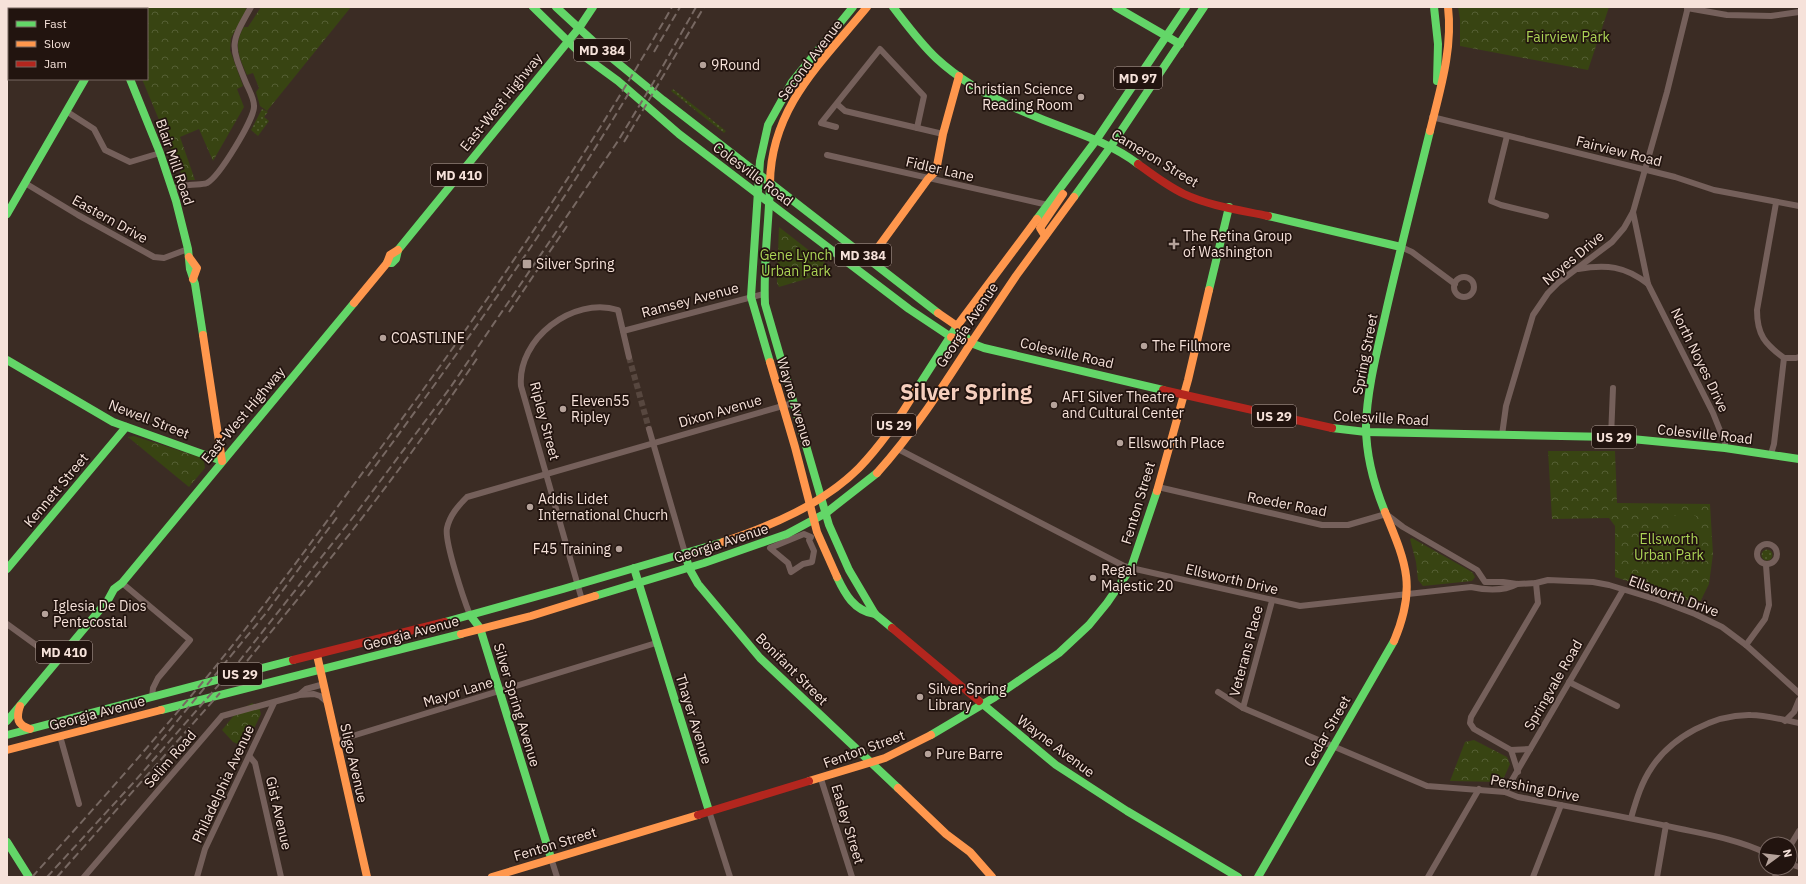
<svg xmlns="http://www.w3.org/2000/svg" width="1806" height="884" font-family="'IBM Plex Sans',sans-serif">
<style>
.grass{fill:url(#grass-dots)}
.forest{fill:url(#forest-crowns)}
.pitch{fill:#384412}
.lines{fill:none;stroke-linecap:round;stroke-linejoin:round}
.street-tunnel{stroke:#57473f;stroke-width:6;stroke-dasharray:6 3;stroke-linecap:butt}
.street{stroke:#75605b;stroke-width:6}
.fast{stroke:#63d668;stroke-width:8}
.slow{stroke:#ff974d;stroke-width:8}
.jam{stroke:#b3261e;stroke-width:8}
.rail{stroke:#776862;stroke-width:2;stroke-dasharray:8 4;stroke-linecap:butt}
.poi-dot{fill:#b5a29a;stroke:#22140f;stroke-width:1.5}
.labels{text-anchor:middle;stroke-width:3.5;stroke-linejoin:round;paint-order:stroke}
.shield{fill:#22140f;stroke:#b6a49d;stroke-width:1}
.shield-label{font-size:13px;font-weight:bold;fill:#f6e2da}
.park-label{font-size:14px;fill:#abd355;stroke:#22140f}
.street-label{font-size:14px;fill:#f6e2da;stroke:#22140f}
.poi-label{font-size:14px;fill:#f6e2da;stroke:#22140f;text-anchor:start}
.town-label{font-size:22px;font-weight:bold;fill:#f5cfbe;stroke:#22140f}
</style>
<defs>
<pattern id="grass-dots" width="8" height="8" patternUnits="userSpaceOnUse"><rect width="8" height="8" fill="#384412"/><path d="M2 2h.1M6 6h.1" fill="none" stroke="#555f34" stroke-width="1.8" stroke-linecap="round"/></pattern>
<pattern id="forest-crowns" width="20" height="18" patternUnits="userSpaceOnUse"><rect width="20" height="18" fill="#384412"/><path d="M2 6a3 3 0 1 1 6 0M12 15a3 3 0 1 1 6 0" fill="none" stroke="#555f34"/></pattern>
</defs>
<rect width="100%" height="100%" fill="#3b2c24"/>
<g class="grass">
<polygon points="673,89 726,131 724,133 671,91"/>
<polygon points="262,109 268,112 264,117 269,121 258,136 251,130"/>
<circle cx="1767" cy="555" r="5.5"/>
</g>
<g class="forest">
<polygon points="142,7 243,7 247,9 231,38 230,50 243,86 237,89 244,107 213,161 199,129 180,137 195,180 184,180 142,79 147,79 147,9 141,9"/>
<path d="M261 7H351L267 111 260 106 256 92 259 88 253 73 247 75C239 57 233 45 244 27H248Z"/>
<polygon points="1458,7 1609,7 1588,70 1460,46 1460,19"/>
<polygon points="779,227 829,266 823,274 779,287 777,283"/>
<polygon points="134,436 199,457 204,461 205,468 189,487 128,437"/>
<polygon points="1548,451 1615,451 1617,503 1710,504 1713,554 1709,584 1699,604 1615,577 1615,526 1609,518 1552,519"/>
<polygon points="1412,538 1472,572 1475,577 1472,581 1423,586 1418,580 1416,562 1410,539"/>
<polygon points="252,703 259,707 261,714 245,747 233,742 222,730 236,713"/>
<polygon points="1474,740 1507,757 1510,764 1502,782 1450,781 1465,742"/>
</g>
<g class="pitch">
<rect x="1669" y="516" width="27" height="12"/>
<rect x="1669" y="532" width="27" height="12"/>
</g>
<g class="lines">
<polyline class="street-tunnel" points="629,357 649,429"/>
<g class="street">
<polyline points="86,7 88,9"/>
<polyline points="1687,8 1727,15 1771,16 1799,12"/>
<polyline points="837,104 845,111 943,134"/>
<polyline points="66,111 94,129 105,150 130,162 160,153"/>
<polyline points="1432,117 1675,177 1714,190 1799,206"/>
<polyline points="836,127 821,123 880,49 924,96 917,128"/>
<polyline points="1507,136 1491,201 1501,205 1546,216"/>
<polyline points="827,155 1048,205"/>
<polyline points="25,183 78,215 154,257 164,258 188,249"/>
<path d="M172 189C177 187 183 185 189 185 195 184 202 185 207 183 219 177 255 118 254 106 254 98 249 90 246 83 230 44 230 44 251 7"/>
<path d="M1776 203 1757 310C1757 335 1765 344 1784 358"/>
<polyline points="1633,212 1648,284 1713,413 1725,443 1725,448"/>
<polyline points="1401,247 1412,252 1455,284"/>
<path d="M1578 269C1606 264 1625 266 1648 284"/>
<circle cx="1464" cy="287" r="10"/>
<polyline points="623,331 764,294"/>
<polyline points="1784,358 1796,358 1799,357"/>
<polyline points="649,429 685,553"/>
<polyline points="1502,435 1506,406 1533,315 1548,293 1559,282 1612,242 1624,228 1633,212 1667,92 1688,7"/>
<polyline points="1611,437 1613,388"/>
<path d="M898 449 1124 566 1131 568 1300 606 1471 587C1485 590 1504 591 1517 584"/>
<polyline points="1771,454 1774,444 1784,358"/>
<polyline points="1158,487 1322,525 1348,525 1386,514 1403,527 1477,570 1485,582 1503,582 1517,584 1536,583 1548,580 1593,582 1609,585 1658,600 1695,614 1722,627 1746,645 1799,693"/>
<polygon points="804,534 811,537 809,540 814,551 812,562 803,564 791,572 788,563 770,548"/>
<circle cx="1767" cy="554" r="10"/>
<polyline points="122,583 190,640 158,678 153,688 152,697"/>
<path d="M582 600 521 386C517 339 573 296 618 310L629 357"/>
<path d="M470 615C464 600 444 541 447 528 450 515 458 506 467 497L793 403"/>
<polyline points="7,624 58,661"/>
<polyline points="1746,645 1765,619 1769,605 1766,565"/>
<polyline points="1569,682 1617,706"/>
<path d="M1218 692 1243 708 1427 786 1505 792 1518 797C1572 807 1627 817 1681 829 1710 835 1739 840 1766 853"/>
<polyline points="299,695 306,689 324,684"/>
<polyline points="1243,708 1272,601"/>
<polyline points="1785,721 1794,712 1799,700"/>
<polyline points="60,736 79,804"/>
<polyline points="336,741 656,643"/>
<polyline points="1530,749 1511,750 1474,729 1470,723 1471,717 1538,603 1536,583"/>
<polyline points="1511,750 1518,772"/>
<polyline points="250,757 255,763 281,877"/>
<polyline points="821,779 852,877"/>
<polyline points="1505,792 1623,590"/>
<polyline points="709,811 730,877"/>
<path d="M1631 818C1636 801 1641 783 1652 767 1672 737 1714 714 1751 715 1766 715 1784 720 1799 723"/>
<polyline points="1790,846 1799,831"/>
<polyline points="551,858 557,877"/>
<polyline points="1790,864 1799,867"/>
<polyline points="84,877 222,716 299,695 314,694 320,696 327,702"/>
<polyline points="197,877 205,849 274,703"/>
<polyline points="1428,877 1479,789"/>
<polyline points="1533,877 1561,805"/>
<polyline points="1657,877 1666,825"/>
<polyline points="1775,877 1778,868"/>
</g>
<g class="fast">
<polyline points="533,7 581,54 618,81 679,134 909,309 951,337"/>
<polyline points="556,7 608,55 663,100 938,313"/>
<path d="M893 7C907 25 920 43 936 58 965 85 1003 104 1039 118 1073 132 1108 141 1138 164"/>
<polyline points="1116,7 1180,44"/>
<polyline points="1434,7 1438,44 1437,81"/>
<polyline points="125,9 126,7"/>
<polyline points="130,79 160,153 176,201 188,249 190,269 195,284 203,335"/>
<path d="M770 183C769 223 763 264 765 304L829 525 849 570 875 614 892 628"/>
<polyline points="1074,197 1111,146 1204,7"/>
<polyline points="7,214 85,79"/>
<polyline points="1268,216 1401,247"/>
<polyline points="1037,219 1097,139 1186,7"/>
<polyline points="387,263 392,263 396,259 398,250 579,28 593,7"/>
<polyline points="1209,290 1229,207"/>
<polyline points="7,360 113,422 222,461"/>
<polyline points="770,362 751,297 760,161 768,125 792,82 853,7"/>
<polyline points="918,387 957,326 971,343 984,348 1163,390"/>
<polyline points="1332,428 1366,432 1611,437 1725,448 1799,459"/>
<path d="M1385 512C1374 485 1366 456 1366 426 1367 389 1377 352 1385 316 1399 254 1415 192 1430 131"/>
<polyline points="685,553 689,568 698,584 760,658 898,788"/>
<polyline points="634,568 709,811"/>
<polyline points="7,569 126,427"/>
<path d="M837 577C845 594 854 611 875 614"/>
<polyline points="595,596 704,563 787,534 826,513 877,473"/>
<polyline points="470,615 480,628 551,858"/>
<polyline points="445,622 563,589 723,542"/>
<polyline points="979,701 1056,765 1127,811 1238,877"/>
<polyline points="161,710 461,634"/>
<polyline points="7,721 108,600 114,589 122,583 354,303"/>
<polyline points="7,735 293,660"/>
<polyline points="931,735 995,697 1059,653 1089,625 1107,603 1131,568 1157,491"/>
<polyline points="7,842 29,877"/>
<polyline points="1258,877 1394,641"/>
</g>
<g class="slow">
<path d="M1430 131C1440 90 1453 49 1448 7"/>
<path d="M770 183C771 107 822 62 867 7"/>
<polyline points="1045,236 1040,228 1063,194"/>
<polyline points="189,257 197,268 193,279"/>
<polyline points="869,260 928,179 936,171 943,134 959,76"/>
<polyline points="354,303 387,263 390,255 398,250"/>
<polyline points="938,313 957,326 1037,219"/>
<polyline points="203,335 222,461"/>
<polyline points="951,337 971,343 1016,276 1074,197"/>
<polyline points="770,362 795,447 817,532 837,577"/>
<path d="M877 473C913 433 942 388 971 343"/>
<polyline points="1157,491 1188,380 1209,290"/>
<path d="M1385 512C1406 563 1417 587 1394 641"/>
<path d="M723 542C771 526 823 504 859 468 882 444 901 416 918 387"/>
<polyline points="461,634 531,616 595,596"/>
<polyline points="317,655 367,877"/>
<path d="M20 706C16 718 17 725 30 729"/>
<polyline points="7,750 161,710"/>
<polyline points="809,781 885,758 931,735"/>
<polyline points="898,788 946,834 970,852 992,877"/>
<polyline points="492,877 698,815"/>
</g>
<g class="jam">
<path d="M1138 164C1153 175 1167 186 1184 194 1210 206 1240 210 1268 216"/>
<polyline points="1163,390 1332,428"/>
<polyline points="892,628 979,701"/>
<polyline points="293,660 445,622"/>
<polyline points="698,815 809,781"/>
</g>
<g class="rail">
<polyline points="654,52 680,7"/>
<polyline points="624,142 704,7"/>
<polyline points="509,312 567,226"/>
<path d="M368 476C460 351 551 224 630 91"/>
<path d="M247 661C328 563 408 463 478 357"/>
<polyline points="146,759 266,613 338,516"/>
<path d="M32 877C93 810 153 742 211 672 273 596 330 517 388 438 490 299 587 156 672 7"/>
<polyline points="47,877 134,782 237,664 354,516 450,388 618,141 659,73 696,7"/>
<polyline points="57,877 220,693"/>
</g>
</g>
<g class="poi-dot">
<circle cx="703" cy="65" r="4"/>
<circle cx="1081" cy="97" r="4"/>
<path d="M1172 238h4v4h4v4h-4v4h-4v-4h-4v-4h4z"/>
<rect x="522" y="259" width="10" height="10" rx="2"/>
<circle cx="383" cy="338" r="4"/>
<circle cx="1144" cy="346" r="4"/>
<circle cx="1054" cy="405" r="4"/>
<circle cx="563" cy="409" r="4"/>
<circle cx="1120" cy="443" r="4"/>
<circle cx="530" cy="507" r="4"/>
<circle cx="619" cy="549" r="4"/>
<circle cx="1093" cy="578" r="4"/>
<circle cx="45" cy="614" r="4"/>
<circle cx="920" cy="697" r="4"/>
<circle cx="928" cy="754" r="4"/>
</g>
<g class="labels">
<g class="shield">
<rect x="574" y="39" width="56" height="22" rx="3"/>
<rect x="1114" y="67" width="48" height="22" rx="3"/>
<rect x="431" y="164" width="56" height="22" rx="3"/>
<rect x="835" y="244" width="56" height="22" rx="3"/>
<rect x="1252" y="405" width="44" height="22" rx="3"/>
<rect x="872" y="414" width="44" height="22" rx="3"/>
<rect x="1592" y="426" width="44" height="22" rx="3"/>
<rect x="36" y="641" width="56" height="22" rx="3"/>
<rect x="218" y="663" width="44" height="22" rx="3"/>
</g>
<g class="shield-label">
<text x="602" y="55">MD 384</text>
<text x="1138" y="83">MD 97</text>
<text x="459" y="180">MD 410</text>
<text x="863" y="260">MD 384</text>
<text x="1274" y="421">US 29</text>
<text x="894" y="430">US 29</text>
<text x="1614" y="442">US 29</text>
<text x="64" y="657">MD 410</text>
<text x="240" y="679">US 29</text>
</g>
<g class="park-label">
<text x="1568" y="42">Fairview Park</text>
<text x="796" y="260">Gene Lynch<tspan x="796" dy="16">Urban Park</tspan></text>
<text x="1669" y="544">Ellsworth<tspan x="1669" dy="16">Urban Park</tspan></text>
</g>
<g class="street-label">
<text transform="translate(810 60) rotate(-53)" y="5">Second Avenue</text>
<text transform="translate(501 102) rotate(-51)" y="5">East-West Highway</text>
<text transform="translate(1619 151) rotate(14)" y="5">Fairview Road</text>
<text transform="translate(1155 158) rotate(31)" y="5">Cameron Street</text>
<text transform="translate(175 162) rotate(71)" y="5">Blair Mill Road</text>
<text transform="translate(940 169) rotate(13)" y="5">Fidler Lane</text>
<text transform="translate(753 174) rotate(37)" y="5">Colesville Road</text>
<text transform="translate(110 219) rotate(29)" y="5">Eastern Drive</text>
<text transform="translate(1573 258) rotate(-40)" y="5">Noyes Drive</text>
<text transform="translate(690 300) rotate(-15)" y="5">Ramsey Avenue</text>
<text transform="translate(967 325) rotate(-56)" y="5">Georgia Avenue</text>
<text transform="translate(1067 353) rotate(13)" y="5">Colesville Road</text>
<text transform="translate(1365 354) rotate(-79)" y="5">Spring Street</text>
<text transform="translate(1700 360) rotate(64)" y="5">North Noyes Drive</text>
<text transform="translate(795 402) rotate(73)" y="5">Wayne Avenue</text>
<text transform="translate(720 411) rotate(-16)" y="5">Dixon Avenue</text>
<text transform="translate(243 415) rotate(-50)" y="5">East-West Highway</text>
<text transform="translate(1381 418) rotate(3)" y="5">Colesville Road</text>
<text transform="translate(149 419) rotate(21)" y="5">Newell Street</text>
<text transform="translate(545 421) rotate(75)" y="5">Ripley Street</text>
<text transform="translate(1705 434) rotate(6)" y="5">Colesville Road</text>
<text transform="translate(56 490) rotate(-50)" y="5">Kennett Street</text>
<text transform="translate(1138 503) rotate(-73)" y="5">Fenton Street</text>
<text transform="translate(1287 504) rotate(11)" y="5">Roeder Road</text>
<text transform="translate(721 543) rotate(-18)" y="5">Georgia Avenue</text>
<text transform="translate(1232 579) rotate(13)" y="5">Ellsworth Drive</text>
<text transform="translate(1674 596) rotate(20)" y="5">Ellsworth Drive</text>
<text transform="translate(411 633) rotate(-15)" y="5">Georgia Avenue</text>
<text transform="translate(1246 651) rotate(-75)" y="5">Veterans Place</text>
<text transform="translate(792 669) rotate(45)" y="5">Bonifant Street</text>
<text transform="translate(1553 685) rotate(-60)" y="5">Springvale Road</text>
<text transform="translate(458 692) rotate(-17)" y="5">Mayor Lane</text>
<text transform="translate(517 705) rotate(73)" y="5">Silver Spring Avenue</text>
<text transform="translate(97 713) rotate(-15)" y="5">Georgia Avenue</text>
<text transform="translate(694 719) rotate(73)" y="5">Thayer Avenue</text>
<text transform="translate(1327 731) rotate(-60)" y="5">Cedar Street</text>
<text transform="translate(1056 746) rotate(37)" y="5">Wayne Avenue</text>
<text transform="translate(864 749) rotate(-20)" y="5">Fenton Street</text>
<text transform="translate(170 759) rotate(-49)" y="5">Selim Road</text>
<text transform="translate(354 763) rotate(77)" y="5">Sligo Avenue</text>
<text transform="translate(223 784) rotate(-65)" y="5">Philadelphia Avenue</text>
<text transform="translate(1535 788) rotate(11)" y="5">Pershing Drive</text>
<text transform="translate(279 813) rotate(77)" y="5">Gist Avenue</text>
<text transform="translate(848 824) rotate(73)" y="5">Easley Street</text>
<text transform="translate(555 844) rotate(-17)" y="5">Fenton Street</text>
</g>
<g class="poi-label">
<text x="711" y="70">9Round</text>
<text x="1073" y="94" text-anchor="end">Christian Science<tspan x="1073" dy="16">Reading Room</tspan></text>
<text x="1183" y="241">The Retina Group<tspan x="1183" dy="16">of Washington</tspan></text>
<text x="536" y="269">Silver Spring</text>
<text x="391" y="343">COASTLINE</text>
<text x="1152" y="351">The Fillmore</text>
<text x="1062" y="402">AFI Silver Theatre<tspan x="1062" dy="16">and Cultural Center</tspan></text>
<text x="571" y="406">Eleven55<tspan x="571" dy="16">Ripley</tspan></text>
<text x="1128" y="448">Ellsworth Place</text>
<text x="538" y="504">Addis Lidet<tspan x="538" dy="16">International Chucrh</tspan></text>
<text x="611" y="554" text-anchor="end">F45 Training</text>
<text x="1101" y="575">Regal<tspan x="1101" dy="16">Majestic 20</tspan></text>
<text x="53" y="611">Iglesia De Dios<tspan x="53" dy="16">Pentecostal</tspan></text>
<text x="928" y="694">Silver Spring<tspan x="928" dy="16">Library</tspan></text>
<text x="936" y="759">Pure Barre</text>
</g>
<g class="town-label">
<text x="966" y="400">Silver Spring</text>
</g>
</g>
<rect width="1806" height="884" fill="none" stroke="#f6e2da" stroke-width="16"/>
<rect x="8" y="8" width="140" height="72" fill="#22140f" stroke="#776660"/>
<rect x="16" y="21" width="20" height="6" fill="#63d668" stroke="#776660"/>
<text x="44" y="28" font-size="12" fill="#f6e2da">Fast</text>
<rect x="16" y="41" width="20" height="6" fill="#ff974d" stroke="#776660"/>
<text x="44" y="48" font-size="12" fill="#f6e2da">Slow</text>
<rect x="16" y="61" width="20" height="6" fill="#b3261e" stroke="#776660"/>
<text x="44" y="68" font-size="12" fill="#f6e2da">Jam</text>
<g transform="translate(1778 856) rotate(75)"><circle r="19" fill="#22140f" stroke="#776660"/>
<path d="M0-3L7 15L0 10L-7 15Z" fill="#b5a29a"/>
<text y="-6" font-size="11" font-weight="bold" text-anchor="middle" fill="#f6e2da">N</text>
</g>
</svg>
